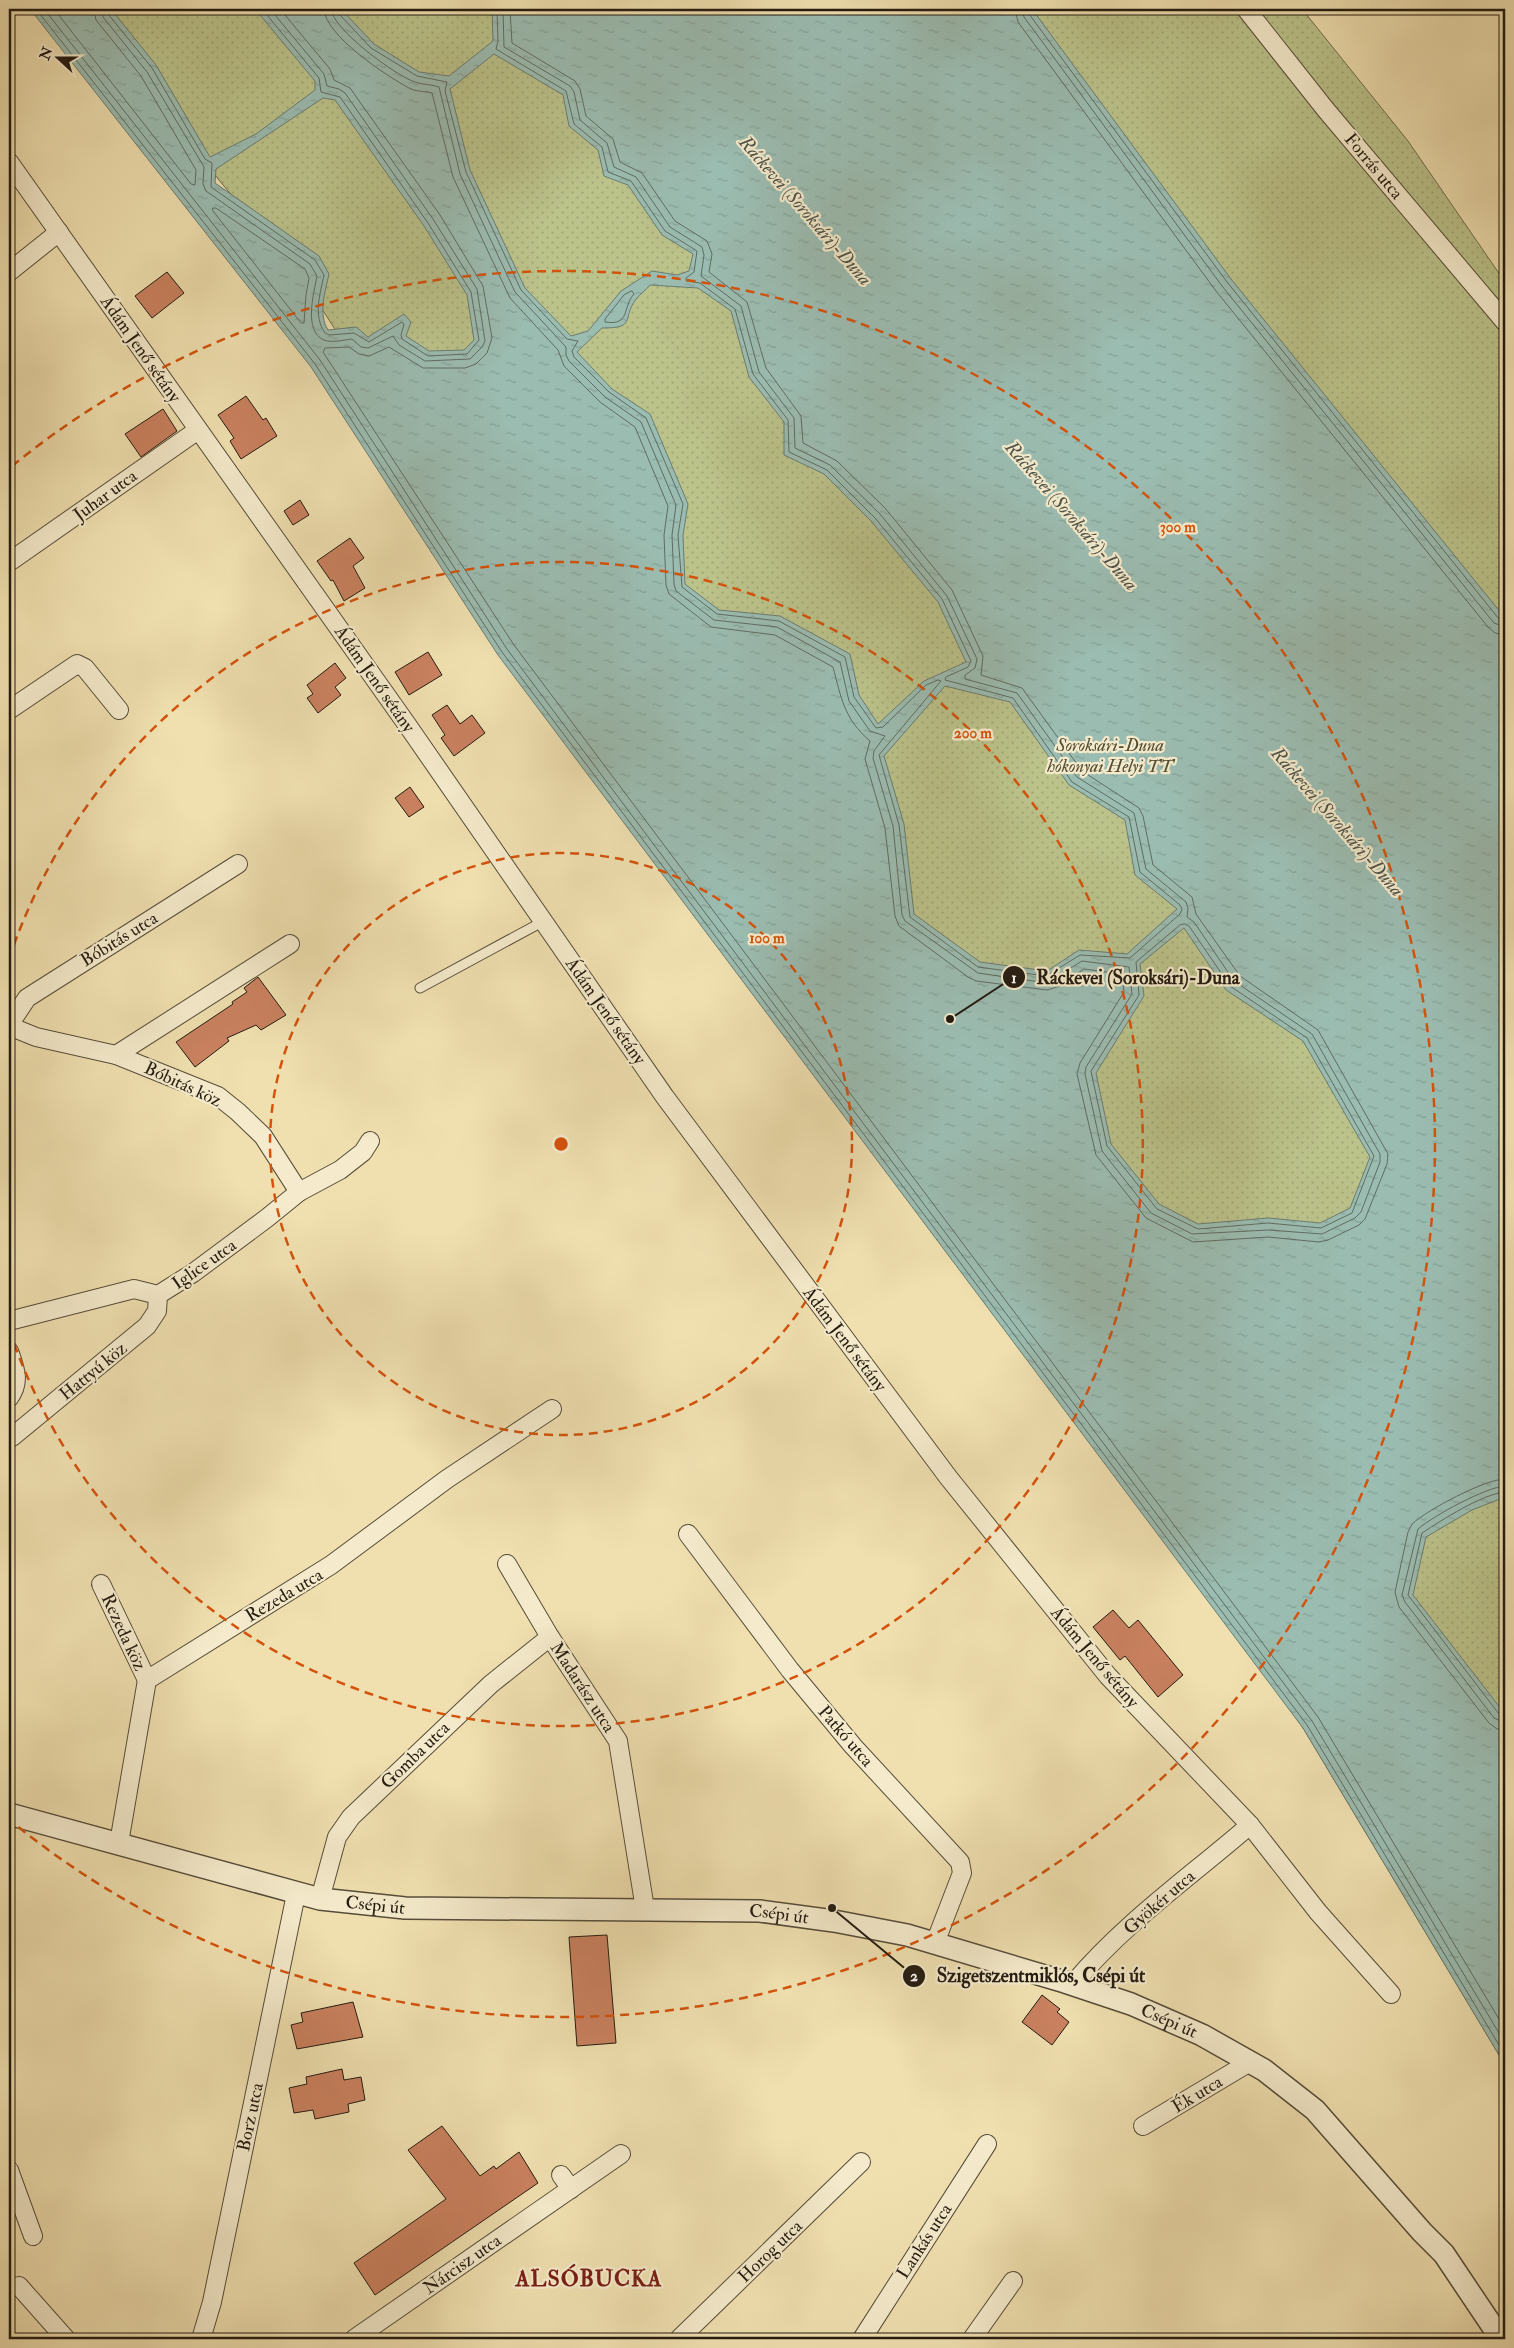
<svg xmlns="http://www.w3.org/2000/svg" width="1514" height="2348" font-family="'IM FELL Double Pica',serif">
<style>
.park{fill:url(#park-dots);stroke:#6f6e4e}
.water{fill:url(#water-ripples);stroke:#6b7c71;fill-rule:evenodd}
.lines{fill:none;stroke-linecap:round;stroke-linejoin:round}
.shore{stroke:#5f6c61;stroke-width:1}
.building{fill:#ca815f;stroke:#231b11}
.service-casing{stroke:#564c39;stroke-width:11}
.minor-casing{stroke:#564c39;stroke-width:20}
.tertiary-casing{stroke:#564c39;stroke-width:24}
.service{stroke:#f5ebcc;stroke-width:9}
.minor{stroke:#f5ebcc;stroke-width:18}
.tertiary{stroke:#f5ebcc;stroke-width:21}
.ring{fill:none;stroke:#d4530c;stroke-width:2.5;stroke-dasharray:9 6}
.labels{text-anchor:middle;stroke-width:4.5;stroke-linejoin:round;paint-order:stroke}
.street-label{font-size:18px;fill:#231b11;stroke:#f5ebcc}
.park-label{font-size:18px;font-style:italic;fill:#514d35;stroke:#f5ebcc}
.water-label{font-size:19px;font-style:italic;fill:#4d5349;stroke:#f5ebcc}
.district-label{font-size:22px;font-weight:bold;letter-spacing:1px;fill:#7a1f14;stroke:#f5ebcc}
.centre{fill:#d4530c;stroke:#f5ebcc;stroke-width:2.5}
.ring-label{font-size:15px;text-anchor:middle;font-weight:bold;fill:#d4530c;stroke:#f5ebcc;stroke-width:4.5;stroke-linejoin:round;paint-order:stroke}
.leader{fill:none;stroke:#231b11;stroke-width:2}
.callout-dot{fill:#231b11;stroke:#f5ebcc;stroke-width:2}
.mark-label{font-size:15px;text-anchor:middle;font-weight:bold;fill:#fff}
.callout-label{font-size:19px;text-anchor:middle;font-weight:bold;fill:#231b11;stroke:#f5ebcc;stroke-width:4.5;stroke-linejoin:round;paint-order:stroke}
</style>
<defs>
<pattern id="park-dots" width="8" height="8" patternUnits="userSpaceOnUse" patternTransform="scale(1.25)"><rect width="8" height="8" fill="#bbc28a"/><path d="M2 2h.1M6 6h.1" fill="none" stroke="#a0a676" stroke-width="1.8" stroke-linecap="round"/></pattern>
<pattern id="water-ripples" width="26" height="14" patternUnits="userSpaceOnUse" patternTransform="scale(1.25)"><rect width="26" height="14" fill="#9bbcb1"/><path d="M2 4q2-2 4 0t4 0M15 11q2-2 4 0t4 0" fill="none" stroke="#85a197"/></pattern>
</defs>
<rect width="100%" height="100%" fill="#f0e0b0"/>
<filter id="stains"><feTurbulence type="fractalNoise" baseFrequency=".004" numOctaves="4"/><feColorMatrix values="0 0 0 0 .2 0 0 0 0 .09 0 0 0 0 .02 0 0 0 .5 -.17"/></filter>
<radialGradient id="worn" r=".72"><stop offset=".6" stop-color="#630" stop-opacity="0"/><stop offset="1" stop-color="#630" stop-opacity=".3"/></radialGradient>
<polygon class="park" points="78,9 1302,9 1408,141 1505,282 1505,2065 1303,1728 539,640 308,288"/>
<path class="water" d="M30 9H111L156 65 210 157 256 134 315 90V81L255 9H341L374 44 419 72 449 76 493 41 492 9H1032L1231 279 1505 618V1497L1472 1510 1426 1537 1413 1595 1505 1714V2065L1303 1728 498 655 311 367ZM494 54 563 95 569 126 598 150 604 176 628 185 662 235 693 254 689 271 677 275 652 271 621 291 588 331 571 336 525 288 470 170 450 89ZM323 98 335 100 424 226 467 295 474 340 464 350 429 351 406 336 411 322 404 314 368 337 356 327 328 330C318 314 325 292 329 274L319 256 215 183 216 169ZM650 285 698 288 731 311 749 377 784 422V455L824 474 871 521 938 602 966 662 924 681 878 724 859 695 850 654 780 616 719 610 685 584 683 535 688 504 650 414 612 389 577 352 602 328C637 328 621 320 636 299 640 294 646 290 650 285ZM945 686 1010 702 1069 785 1125 820 1135 875 1177 909 1127 954 1079 950 1047 971 980 962 914 914 904 824 884 756ZM1184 928 1226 990 1303 1041 1370 1157 1350 1208 1320 1223 1268 1218 1198 1224 1159 1204 1111 1144 1096 1073 1144 996 1140 964Z"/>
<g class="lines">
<g class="shore">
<polyline points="36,9 315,364 502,652 1307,1725 1505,2055"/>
<polyline points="44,9 320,360 507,649 1312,1721 1505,2043"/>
<polyline points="54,9 191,184 195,185 196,170 141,76 96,20 94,9"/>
<path d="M101 9 103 17 147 72 204 167 203 184 206 191 310 264 317 276C314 293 303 331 324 340 332 343 344 340 352 339L361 347 368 348 393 336 399 345 425 361 470 359 482 347 485 341 477 289 433 219 345 93 339 89 327 86 324 74 270 9"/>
<path d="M107 9 108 14 152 68 205 159 212 163 211 187 315 260 324 275C320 294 313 316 325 333L329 335 354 333 369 342 402 322 404 324 401 335 402 339 428 356 467 354 479 340 471 292 428 223 340 97 321 92 319 78 262 9"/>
<polyline points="280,9 330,69 334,80 350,88 440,215 483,286 492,338 487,353 476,364 465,368 423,368 389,347 369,356 359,354 349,347 325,348 323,352 514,645 1318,1717 1505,2029"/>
<path d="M324 9C325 36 387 76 409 88 416 92 425 91 432 93L453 177 510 298 558 350 564 366 600 402 635 427 668 506 664 535 666 585 669 594 711 627 775 635 833 667C841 697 844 719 870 741L865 759 885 828 895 916 899 926 968 977 976 981 1047 990 1057 987 1084 969 1122 974 1124 992 1080 1063 1077 1074 1096 1155 1146 1218 1193 1242 1268 1237 1319 1242 1328 1240 1359 1225 1365 1219 1387 1164 1388 1154 1318 1030 1240 976 1196 914 1192 897 1153 865 1143 816 1139 808 1082 771 1022 688 981 675 983 656 952 590 885 508 837 461 803 443 801 416 766 368 747 302 709 272 712 254 707 241 675 221 642 173 620 162 613 139 586 116 580 89 575 81 512 43 510 9"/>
<path d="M331 9C332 29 396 76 415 82 423 85 431 84 439 87L460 174 515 292 566 347V355L569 361 605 397 641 422 676 505 672 535 674 584 676 591 714 620 777 627 840 662 849 701 870 731 885 736 874 751 873 758 893 826 902 915 905 921 978 973 1047 983 1082 961 1129 967 1132 994 1086 1067 1085 1074 1102 1151 1151 1213 1192 1234 1268 1230 1322 1234 1355 1218 1361 1212 1380 1162V1154L1312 1034 1234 981 1194 922 1187 917 1188 908 1186 902 1146 869 1134 813 1077 777 1017 693 965 679V675L975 668 977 659 947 596 880 514 830 465 795 448 794 418 759 372 741 306 701 276 704 255 702 247 670 227 636 177 614 167 607 143 580 120 574 92 570 86 504 47 503 9"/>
<polyline points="338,9 339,14 371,48 417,76 447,82 445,91 466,172 521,290 567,339 578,341 572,351 574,357 609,392 646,418 683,504 678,535 682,587 717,614 779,621 845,657 854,697 876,728 883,727 926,685 938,680 941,681 879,755 899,825 910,917 978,967 1046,976 1080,955 1130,958 1180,914 1182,909 1180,905 1140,872 1129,817 1072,782 1013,698 945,680 946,677 968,667 971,661 942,599 875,518 827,470 789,452 788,420 753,374 735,309 700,283 686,281 686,278 694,272 697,251 665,231 631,181 608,172 602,147 574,124 566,91 496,49 498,41 497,9"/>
<polyline points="1015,9 1018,22 1216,291 1488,627 1495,633 1505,635"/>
<polyline points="1022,9 1024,17 1222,286 1494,623 1505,627"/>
<polyline points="1028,9 1029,14 1227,282 1499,619 1505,621"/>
<polygon points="213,208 216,208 305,269 309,278 306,295 304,323 301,323 213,211"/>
<path d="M632 291 634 294C622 307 631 326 605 322V319L624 295Z"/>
<polygon points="1185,924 1189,926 1230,986 1307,1038 1374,1156 1352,1213 1321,1228 1268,1223 1198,1229 1157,1209 1107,1146 1091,1071 1139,995 1136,962 1180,925"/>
<path d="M1505 1479C1485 1479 1427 1510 1412 1524L1408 1532 1395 1592 1399 1607 1489 1723 1497 1729 1505 1730"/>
<path d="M1505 1486C1486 1487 1433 1516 1418 1529L1402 1595 1405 1602 1494 1718 1505 1723"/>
<path d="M1505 1492C1482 1494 1442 1520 1422 1533L1408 1595 1499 1714 1505 1716"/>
</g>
</g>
<g class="building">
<polygon points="167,272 184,293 152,318 135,296"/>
<polygon points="246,396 263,420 266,418 277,436 241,459 230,441 234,438 218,415"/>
<polygon points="163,409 177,431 141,457 125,434"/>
<polygon points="300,500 309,515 293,525 284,511"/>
<polygon points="350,538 364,558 353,566 365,588 344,601 333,580 331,581 317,561"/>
<polygon points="428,652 442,675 409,695 395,672"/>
<polygon points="335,663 346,678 335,687 341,695 318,713 307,698 313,694 307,685"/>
<polygon points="447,705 460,724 472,715 485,733 454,756 441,738 445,735 432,715"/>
<polygon points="410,787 424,807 409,817 395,798"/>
<polygon points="258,977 286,1015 261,1030 256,1025 227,1038 229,1041 195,1067 176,1042 233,1004 232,1002 247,992 244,988"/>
<polygon points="1113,1610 1129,1628 1138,1620 1183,1675 1158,1697 1125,1656 1120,1660 1093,1627"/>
<polygon points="607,1935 616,2043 577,2046 569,1937"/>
<polygon points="1042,1995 1060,2009 1057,2012 1069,2022 1052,2045 1022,2022"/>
<polygon points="353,2002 363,2037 297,2049 291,2025 303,2022 301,2013"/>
<polygon points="342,2069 344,2080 361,2077 365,2100 348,2104 349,2112 315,2119 313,2110 294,2113 289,2088 307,2084 306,2077"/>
<polygon points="442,2126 480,2176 494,2166 496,2169 519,2152 538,2183 375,2295 354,2263 446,2199 408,2150"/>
</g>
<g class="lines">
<defs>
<polyline id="service" points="420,988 544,921"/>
<g id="minor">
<polyline points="1246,9 1326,110 1505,322"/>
<polyline points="9,162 408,726 665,1097 948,1477 1108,1676 1250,1825 1318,1912 1391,1994"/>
<polyline points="9,272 59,232"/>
<polyline points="12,560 198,430"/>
<polyline points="9,710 77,664 85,668 119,710"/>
<polyline points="9,1025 27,998 238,864"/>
<polyline points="9,1026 36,1037 116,1055 218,1096 238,1112 263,1136 299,1192"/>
<polyline points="116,1055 290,944"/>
<polyline points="9,1321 134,1289 158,1295 193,1273 267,1218 299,1192 340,1170 363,1152 370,1141"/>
<path d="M9 1351C15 1368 21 1382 9 1398"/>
<polyline points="12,1437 147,1326 157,1311 158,1295"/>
<polyline points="688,1534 790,1670 853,1746 960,1862 962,1873 935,1943"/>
<polyline points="507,1564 550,1637 618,1741 645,1909"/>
<polyline points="101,1584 147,1680"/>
<polyline points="119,1843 147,1680 331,1565 447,1479 552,1409"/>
<polyline points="320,1899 337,1837 351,1817 491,1684 550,1637"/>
<path d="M1073 1984C1124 1923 1190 1877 1250 1825"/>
<polyline points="1143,2126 1250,2062"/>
<polyline points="9,2170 33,2236"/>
<polyline points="561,2175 571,2189"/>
<polyline points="19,2286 66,2339"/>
<polyline points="201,2339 212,2302 296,1894"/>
<polyline points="354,2339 621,2154"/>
<polyline points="679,2339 861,2162"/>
<polyline points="862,2339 987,2144"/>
<polyline points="972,2339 1013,2281"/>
</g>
<g id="tertiary">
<path id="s1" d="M9 1814 320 1899 405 1908 760 1911 834 1921 907 1935 1065 1982 1131 2004 1202 2035 1264 2070 1315 2110 1422 2232 1444 2254 1501 2339"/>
</g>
</defs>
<use href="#service" class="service-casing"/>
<use href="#minor" class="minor-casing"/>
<use href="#tertiary" class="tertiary-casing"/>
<use href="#service" class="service"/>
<use href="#minor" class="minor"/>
<use href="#tertiary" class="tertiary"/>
</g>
<g class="ring">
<circle cx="561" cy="1144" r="291"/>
<path d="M9 959A582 582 0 1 1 9 1329"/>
<path d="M12 466A873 873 0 1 1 12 1822"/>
</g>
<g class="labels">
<g class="street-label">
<text transform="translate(1374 166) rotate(50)" y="6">Forrás utca</text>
<text transform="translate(141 349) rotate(55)" y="6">Ádám Jenő sétány</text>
<text transform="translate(105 495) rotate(-36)" y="6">Juhar utca</text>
<text transform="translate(375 679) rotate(55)" y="6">Ádám Jenő sétány</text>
<text transform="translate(119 939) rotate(-32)" y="6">Bóbitás utca</text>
<text transform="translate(606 1011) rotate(55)" y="6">Ádám Jenő sétány</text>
<text transform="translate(183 1084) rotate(25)" y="6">Bóbitás köz</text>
<text transform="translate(204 1264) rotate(-35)" y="6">Iglice utca</text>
<text transform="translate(845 1339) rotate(53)" y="6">Ádám Jenő sétány</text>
<text transform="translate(93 1371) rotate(-39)" y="6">Hattyú köz</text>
<text transform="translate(284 1595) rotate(-31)" y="6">Rezeda utca</text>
<text transform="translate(124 1632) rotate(65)" y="6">Rezeda köz</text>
<text transform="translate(1095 1657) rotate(50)" y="6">Ádám Jenő sétány</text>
<text transform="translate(583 1687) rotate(57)" y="6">Madarász utca</text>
<text transform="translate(846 1736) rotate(49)" y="6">Patkó utca</text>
<text transform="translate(415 1755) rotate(-44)" y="6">Gomba utca</text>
<text transform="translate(1159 1902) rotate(-41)" y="6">Gyökér utca</text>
<text dy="6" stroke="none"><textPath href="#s1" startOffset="378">Csépi út</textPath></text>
<text dy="6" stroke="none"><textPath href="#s1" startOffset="782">Csépi út</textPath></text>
<text dy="6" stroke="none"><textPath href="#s1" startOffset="1188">Csépi út</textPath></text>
<text transform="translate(1197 2094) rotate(-31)" y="6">Ék utca</text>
<text transform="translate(250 2117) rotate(-78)" y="6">Borz utca</text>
<text transform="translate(924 2241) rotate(-57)" y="6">Lankás utca</text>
<text transform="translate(770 2251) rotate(-44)" y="6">Horog utca</text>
<text transform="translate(462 2264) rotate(-35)" y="6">Nárcisz utca</text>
</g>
<g class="park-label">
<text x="1110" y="751">Soroksári-Duna<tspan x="1110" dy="21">hókonyai Helyi TT</tspan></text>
</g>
<g class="water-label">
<text transform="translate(806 210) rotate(49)" y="7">Ráckevei (Soroksári)-Duna</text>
<text transform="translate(1072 515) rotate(49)" y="7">Ráckevei (Soroksári)-Duna</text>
<text transform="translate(1338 821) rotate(49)" y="7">Ráckevei (Soroksári)-Duna</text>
</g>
<g class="district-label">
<text x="589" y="2286">ALSÓBUCKA</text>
</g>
</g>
<circle cx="561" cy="1144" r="8" class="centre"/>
<g class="ring-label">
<text x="1178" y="532">300 m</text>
<text x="973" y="738">200 m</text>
<text x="767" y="943">100 m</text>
</g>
<path class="leader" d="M950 1019L1014 977M832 1908L914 1976"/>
<g class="callout-dot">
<circle cx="950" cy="1019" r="5"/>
<circle cx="832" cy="1908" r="5"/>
<circle cx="1014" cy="977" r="12"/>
<circle cx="914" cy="1976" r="12"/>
</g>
<g class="mark-label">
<text x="1014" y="983">1</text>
<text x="914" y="1981">2</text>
</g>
<g class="callout-label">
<text x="1138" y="984">Ráckevei (Soroksári)-Duna</text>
<text x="1041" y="1982">Szigetszentmiklós, Csépi út</text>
</g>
<rect width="1514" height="2348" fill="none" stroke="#f0e0b0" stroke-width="30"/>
<rect x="10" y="10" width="1494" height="2328" fill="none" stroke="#231b11" stroke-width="2.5"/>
<rect x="15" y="15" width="1484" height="2318" fill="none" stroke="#231b11"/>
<g transform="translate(58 58) rotate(291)" stroke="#f5ebcc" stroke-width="4" paint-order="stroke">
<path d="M0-4L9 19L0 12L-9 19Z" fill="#231b11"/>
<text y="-8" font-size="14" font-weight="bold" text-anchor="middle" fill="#231b11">N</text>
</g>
<rect width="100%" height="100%" filter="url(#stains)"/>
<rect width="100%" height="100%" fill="url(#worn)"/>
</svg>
